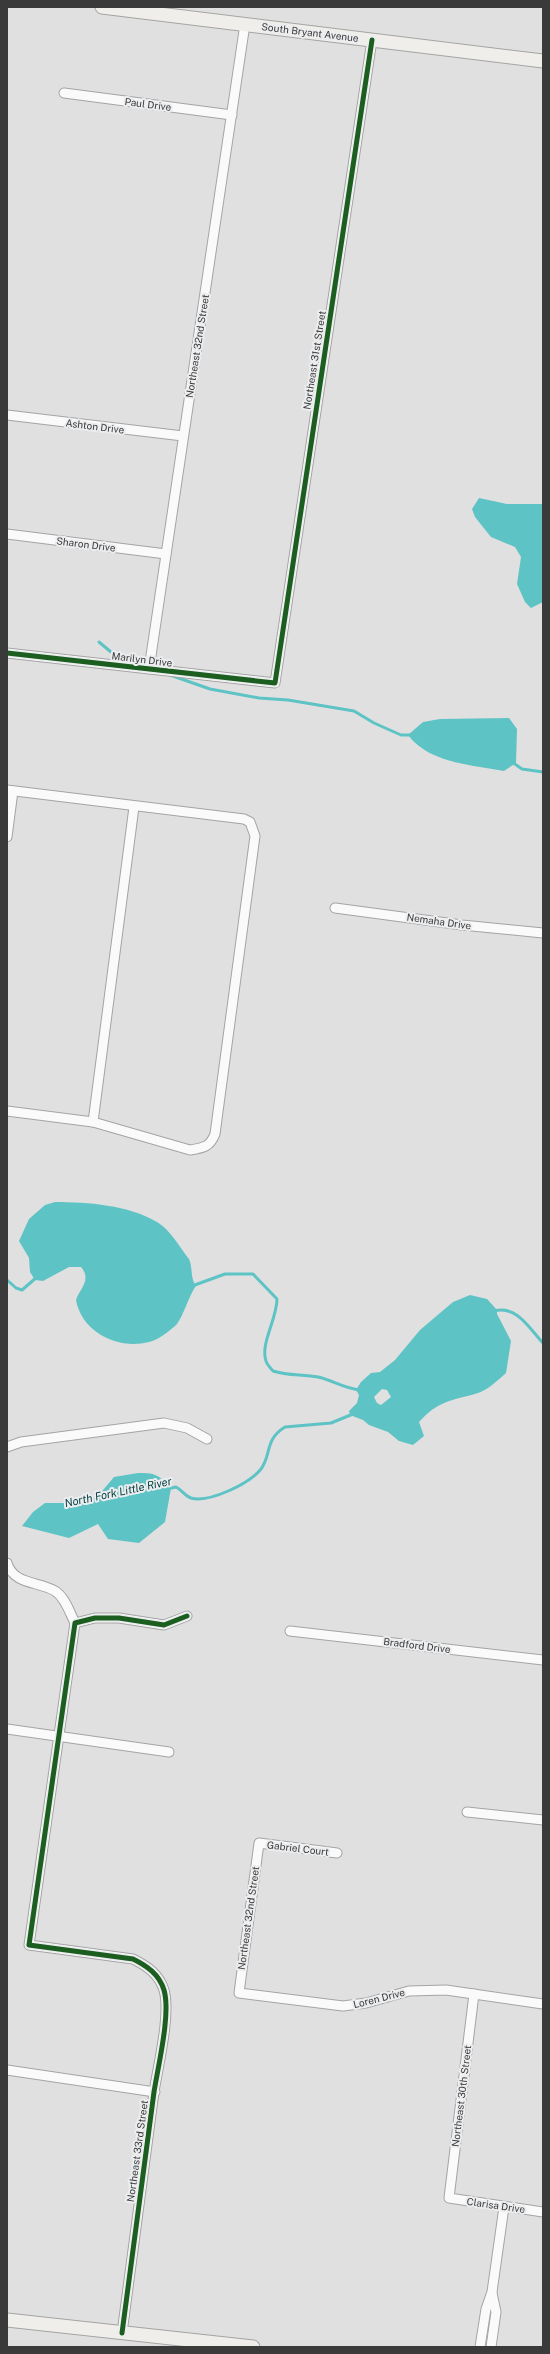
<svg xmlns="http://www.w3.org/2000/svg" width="550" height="2354" font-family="'Public Sans',sans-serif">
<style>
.water{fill:#5ec3c4;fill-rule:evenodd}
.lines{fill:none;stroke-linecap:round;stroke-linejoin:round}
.stream{stroke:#5ec3c4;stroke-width:3}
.street-casing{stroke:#a4a4a4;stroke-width:11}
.secondary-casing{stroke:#a4a4a4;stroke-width:15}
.street{stroke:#fafafa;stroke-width:9}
.secondary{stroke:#f0eeea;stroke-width:13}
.cycleway-casing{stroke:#ecedef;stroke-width:8}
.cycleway{stroke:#1b5e20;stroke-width:5}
.labels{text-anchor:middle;stroke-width:4;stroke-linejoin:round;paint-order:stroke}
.street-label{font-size:10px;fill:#3a3a3b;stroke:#ecedef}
.water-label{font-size:11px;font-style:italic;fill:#003e3f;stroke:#ecedef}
</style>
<rect width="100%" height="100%" fill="#e0e0e1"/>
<g class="water">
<polygon points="479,498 507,504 543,504 543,602 531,608 525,602 517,584 521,557 515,547 491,537 475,517 472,509"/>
<path d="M509 718 517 729 516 763 504 771C472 765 429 763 408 735L423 722 440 719Z"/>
<path d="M55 1202C88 1202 128 1205 157 1222 170 1229 180 1248 189 1259 193 1268 190 1278 196 1286 189 1295 182 1320 175 1326 168 1332 158 1340 149 1342 119 1350 82 1333 76 1300 80 1288 92 1280 81 1267H69L43 1281 35 1280 30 1272 29 1258 19 1241 29 1219 45 1205Z"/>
<path d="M470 1295 487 1299 497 1310V1314L511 1341 506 1373C498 1380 488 1390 478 1393 451 1401 439 1400 419 1422L424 1436 413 1445 399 1441 388 1432 369 1425 363 1420 350 1415 349 1411 357 1403 359 1395 356 1390 361 1382 371 1373 380 1372 395 1360 420 1330 453 1302ZM382 1389 387 1390 391 1397 381 1405 377 1403 374 1397Z"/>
<path d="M138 1473C157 1473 158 1475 171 1488L165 1522 139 1543 108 1539 98 1524 69 1538 22 1526 33 1512 45 1503H76L98 1496 114 1477Z"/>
</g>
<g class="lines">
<g class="stream">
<polyline points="99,642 111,652 137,664"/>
<polyline points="170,675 210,689 259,698 288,700 354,711 374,723 401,735 412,735"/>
<polyline points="512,762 522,769 543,772"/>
<polyline points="7,1280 16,1288 22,1290 37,1277"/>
<path d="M192 1286 225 1274H253L277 1299C277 1319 260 1344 266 1361 267 1365 271 1368 273 1371 288 1376 303 1374 318 1377 332 1380 345 1389 360 1390"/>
<path d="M494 1311C517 1305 529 1328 543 1343"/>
<path d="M167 1489 176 1487C182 1490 185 1496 191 1498 209 1503 249 1484 261 1469 272 1454 264 1440 285 1427L331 1423 353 1414"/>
</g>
<defs>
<g id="street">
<polyline points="64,93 232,115"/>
<polyline points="7,415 183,436"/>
<polyline points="7,534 166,554"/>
<polyline points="7,653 275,683 372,40"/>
<polyline points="149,669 245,24"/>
<path d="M7 790 244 819 250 822 255 836 215 1134C210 1147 203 1148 190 1150L93 1122 7 1111"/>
<polyline points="7,837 13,791"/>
<polyline points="335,908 462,925 543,933"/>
<polyline points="93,1122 134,807"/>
<polyline points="7,1447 21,1442 164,1423 187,1428 207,1439"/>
<path d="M7 1563C14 1585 38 1581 55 1591 65 1597 70 1613 75 1623"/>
<polyline points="290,1631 543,1660"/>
<polyline points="7,1729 169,1752"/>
<polyline points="467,1812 543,1820"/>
<polyline points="337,1853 259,1843 239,1993 343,2006 366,2003 409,1991 446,1990 543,2004"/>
<polyline points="474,1994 449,2198 543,2212"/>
<polyline points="7,2070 155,2092"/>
<path d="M122 2333C133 2253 143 2172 154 2092 158 2066 171 2014 164 1990 159 1974 147 1966 133 1959L29 1945 75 1623 95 1618H119L164 1625 187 1616"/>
<polyline points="480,2347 486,2309 492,2292 504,2207"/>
<polyline points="491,2347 496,2312 492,2293"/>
</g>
<g id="secondary">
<polyline points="102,7 543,61"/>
<polyline points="7,2320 253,2347"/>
</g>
</defs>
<use href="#street" class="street-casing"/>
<use href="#secondary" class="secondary-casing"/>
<use href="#street" class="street"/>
<use href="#secondary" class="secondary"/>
<defs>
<g id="cycleway">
<polyline points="7,653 275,683 372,40"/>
<path d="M122 2333C133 2253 143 2172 154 2092 158 2066 171 2014 164 1990 159 1974 147 1966 133 1959L29 1945 75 1623 95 1618H119L164 1625 187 1616"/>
</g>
</defs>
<use href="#cycleway" class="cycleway-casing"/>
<use href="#cycleway" class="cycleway"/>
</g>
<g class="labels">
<g class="street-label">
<text transform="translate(310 32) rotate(7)" y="4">South Bryant Avenue</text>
<text transform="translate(148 104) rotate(7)" y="4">Paul Drive</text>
<text transform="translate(197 346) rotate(-81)" y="4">Northeast 32nd Street</text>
<text transform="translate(314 360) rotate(-81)" y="4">Northeast 31st Street</text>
<text transform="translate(95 426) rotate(7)" y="4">Ashton Drive</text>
<text transform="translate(86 544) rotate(7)" y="4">Sharon Drive</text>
<text transform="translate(142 659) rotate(7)" y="4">Marilyn Drive</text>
<text transform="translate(439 921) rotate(8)" y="4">Nemaha Drive</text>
<text transform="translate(417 1645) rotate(7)" y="4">Bradford Drive</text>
<text transform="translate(298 1848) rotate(7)" y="4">Gabriel Court</text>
<text transform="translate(248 1918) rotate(-82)" y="4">Northeast 32nd Street</text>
<text transform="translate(379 1998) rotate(-14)" y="4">Loren Drive</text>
<text transform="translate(461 2096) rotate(-83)" y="4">Northeast 30th Street</text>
<text transform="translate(137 2151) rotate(-82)" y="4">Northeast 33rd Street</text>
<text transform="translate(496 2205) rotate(8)" y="4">Clarisa Drive</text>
</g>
<g class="water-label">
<text transform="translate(118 1492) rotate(-12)" y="4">North Fork Little River</text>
</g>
</g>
<rect width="550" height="2354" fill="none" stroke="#3a3a3b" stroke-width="16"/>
</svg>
